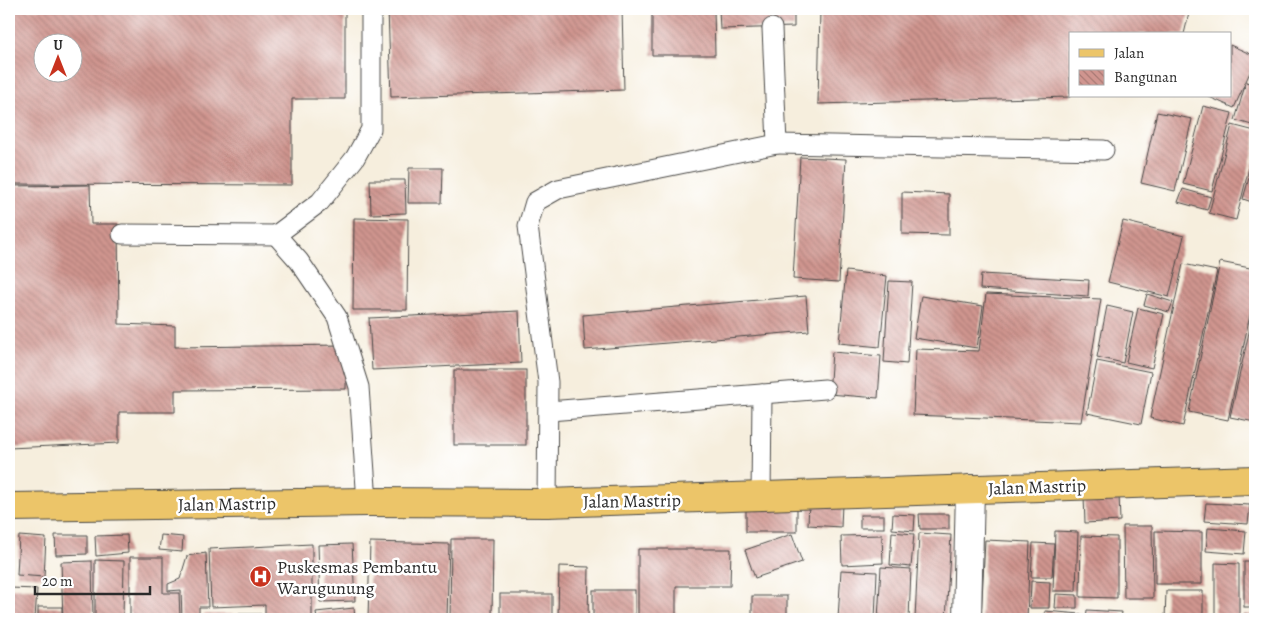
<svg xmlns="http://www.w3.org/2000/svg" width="1264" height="628" font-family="Alegreya,serif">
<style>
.building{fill:url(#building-back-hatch);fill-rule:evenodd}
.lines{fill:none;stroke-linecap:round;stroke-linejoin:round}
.lane-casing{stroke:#494846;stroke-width:21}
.street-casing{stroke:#494846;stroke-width:30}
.primary-casing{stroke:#494846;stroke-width:30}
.lane{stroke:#fff;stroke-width:19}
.street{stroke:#fff;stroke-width:28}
.primary{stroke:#ecc569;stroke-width:28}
.labels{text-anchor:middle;stroke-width:5;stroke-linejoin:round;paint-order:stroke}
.street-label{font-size:18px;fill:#2b2b2b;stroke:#fff}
.poi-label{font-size:18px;fill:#2b2b2b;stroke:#fff;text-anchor:start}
</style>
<defs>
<pattern id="building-back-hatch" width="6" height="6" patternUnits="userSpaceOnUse" patternTransform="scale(1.25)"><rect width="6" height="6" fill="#d0958f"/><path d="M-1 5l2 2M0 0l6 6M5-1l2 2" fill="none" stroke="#a97a75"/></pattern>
</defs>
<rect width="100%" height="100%" fill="#fff"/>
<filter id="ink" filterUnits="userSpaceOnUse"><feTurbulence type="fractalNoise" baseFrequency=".02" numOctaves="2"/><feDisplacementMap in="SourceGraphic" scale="10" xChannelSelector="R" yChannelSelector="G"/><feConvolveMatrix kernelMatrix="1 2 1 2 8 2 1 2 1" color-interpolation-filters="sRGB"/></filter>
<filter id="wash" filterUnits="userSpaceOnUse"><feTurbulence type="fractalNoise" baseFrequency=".0096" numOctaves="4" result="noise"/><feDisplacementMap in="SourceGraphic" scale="20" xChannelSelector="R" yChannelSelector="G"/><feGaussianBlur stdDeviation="1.12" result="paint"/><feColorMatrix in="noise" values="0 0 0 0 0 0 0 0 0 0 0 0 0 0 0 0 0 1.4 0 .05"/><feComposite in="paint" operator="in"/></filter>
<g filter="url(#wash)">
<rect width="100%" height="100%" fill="#f6eedd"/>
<g id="blocks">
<g class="building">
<path d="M9 9H345V99H292V185L9 184ZM42 42H72V72H42Z"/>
<polygon points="388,9 622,9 624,90 391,97"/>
<polygon points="652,9 714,9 715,55 652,55"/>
<polygon points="719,9 794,9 794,27 720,29"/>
<polygon points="820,9 1190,9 1184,34 1070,34 1070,97 818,104"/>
<polygon points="1230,45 1255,56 1255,61 1234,108 1207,96 1230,96"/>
<polygon points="1246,82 1255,85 1255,126 1235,120"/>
<polygon points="1203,106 1232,113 1212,191 1183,184"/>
<polygon points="1157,112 1192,119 1175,191 1141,183"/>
<polygon points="1232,125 1255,131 1255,144 1236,220 1209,213"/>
<polygon points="800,157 846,159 839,282 793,279"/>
<polygon points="1255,157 1255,203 1243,199"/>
<polygon points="409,168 443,168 442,203 408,203"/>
<polygon points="370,180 405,180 406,213 371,214"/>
<polygon points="90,185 91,224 118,224 119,324 175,326 175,347 346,345 346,389 175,390 175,412 119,412 119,443 9,448 9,186"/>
<polygon points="1183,189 1211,197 1207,210 1178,202"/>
<polygon points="902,192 949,194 949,235 902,234"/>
<polygon points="354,218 408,219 407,310 353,310"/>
<polygon points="1123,221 1184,236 1169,297 1108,282"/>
<polygon points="1220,262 1255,269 1255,291 1228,420 1189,412"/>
<polygon points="1183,264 1217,271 1183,426 1150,418"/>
<polygon points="846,271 887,276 880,347 839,343"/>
<polygon points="981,274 1089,280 1088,296 980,289"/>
<polygon points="889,281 912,282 907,364 884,362"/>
<polygon points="986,294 1101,299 1081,422 913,415 916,349 979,351"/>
<polygon points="1147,294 1173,302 1169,312 1144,305"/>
<polygon points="806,296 809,331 585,350 583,315"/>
<polygon points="921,296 983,306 977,348 914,338"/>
<polygon points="1107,306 1133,312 1123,363 1097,357"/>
<polygon points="1138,308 1164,314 1152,368 1126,362"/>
<polygon points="1254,310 1255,310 1255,422 1230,417"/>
<polygon points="519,311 521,363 372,370 369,318"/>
<polygon points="832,352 881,356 878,398 829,394"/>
<polygon points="1097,361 1151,372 1141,424 1087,413"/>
<rect x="454" y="370" width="72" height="75"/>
<polygon points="1119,494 1120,521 1085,523 1084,496"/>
<polygon points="809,501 842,504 841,527 808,525"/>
<polygon points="1206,503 1250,505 1248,524 1204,521"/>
<rect x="746" y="508" width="51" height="24"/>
<polygon points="893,514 915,515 914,531 892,529"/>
<polygon points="919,514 949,514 949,529 920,529"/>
<rect x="860" y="515" width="24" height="13"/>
<polygon points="1123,526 1152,526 1153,598 1124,598"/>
<polygon points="1208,528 1246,531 1244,554 1206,551"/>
<polygon points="1055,531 1078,532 1076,591 1053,591"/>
<polygon points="1155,531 1202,532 1202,584 1155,584"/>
<polygon points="892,532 914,534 911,567 890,565"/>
<polygon points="919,533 951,535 946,619 915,619"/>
<polygon points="792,534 802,562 755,578 745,550"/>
<polygon points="55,535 87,535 87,554 56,555"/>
<polygon points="127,535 128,553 96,556 95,536"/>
<polygon points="161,535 183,537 182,552 159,550"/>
<polygon points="882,535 883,563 842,565 841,536"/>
<polygon points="19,536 46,538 44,577 17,575"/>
<polygon points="1081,536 1117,537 1117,598 1080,597"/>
<polygon points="451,539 493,539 492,619 450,619"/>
<polygon points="985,540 1030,542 1027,619 981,619"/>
<polygon points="370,542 449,544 447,619 368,619"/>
<polygon points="1033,543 1054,544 1052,577 1031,577"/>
<polygon points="312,544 312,619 265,619 265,605 211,607 209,549"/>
<polygon points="352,544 355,601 320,602 318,545"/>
<polygon points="638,549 731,549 730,586 676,586 676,619 638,619"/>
<polygon points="206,553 208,607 199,607 199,619 182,619 181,590 168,591 168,584 180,579 187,556"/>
<polygon points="130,557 163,557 163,593 179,593 180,618 130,619"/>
<polygon points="95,560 124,561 123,619 95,619"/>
<polygon points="92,561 93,619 63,619 61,562"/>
<rect x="1244" y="562" width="11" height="45"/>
<polygon points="1215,563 1239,564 1239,619 1215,619"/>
<polygon points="559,566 589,567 588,619 558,619"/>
<polygon points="881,567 911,569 909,619 878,619"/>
<polygon points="841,570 877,572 875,619 838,619"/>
<polygon points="1031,581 1050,582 1049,608 1030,608"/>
<polygon points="10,588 37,589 35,619 10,619"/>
<rect x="593" y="590" width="42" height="29"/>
<polygon points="1166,591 1203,591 1203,619 1165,619"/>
<rect x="500" y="594" width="52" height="25"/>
<polygon points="1056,594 1077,595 1077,608 1055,608"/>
<rect x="752" y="596" width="35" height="23"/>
<rect x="38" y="607" width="24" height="12"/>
<polygon points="354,608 355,619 317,619 316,612"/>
<polygon points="1087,610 1122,612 1121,619 1086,619"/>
<polygon points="1045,611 1081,614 1081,619 1044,619"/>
<polygon points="203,614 261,614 261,619 202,619"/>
<polygon points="1244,614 1255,615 1255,619 1244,619"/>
</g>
</g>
</g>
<g filter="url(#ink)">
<use href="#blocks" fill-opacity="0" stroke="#494846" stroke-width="1"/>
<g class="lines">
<defs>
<g id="lane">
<polyline points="777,144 1104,150"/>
<polyline points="122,234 276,235"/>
<polyline points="549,411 825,389"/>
<polyline points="761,498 762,394"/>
<polyline points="367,502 359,387 337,317 299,261 276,235 320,202 355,158 371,129 371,9"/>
<polyline points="547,503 548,382 528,226 535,202 558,189 777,144 772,28"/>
</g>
<polyline id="street" points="967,619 970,489"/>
<polyline id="primary" points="9,507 367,502 547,503 1255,480"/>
</defs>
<use href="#lane" class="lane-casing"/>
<use href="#street" class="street-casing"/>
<use href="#primary" class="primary-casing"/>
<use href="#lane" class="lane"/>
<use href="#street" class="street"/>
<use href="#primary" class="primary"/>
</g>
</g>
<defs>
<symbol id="hospital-disc" viewBox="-11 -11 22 22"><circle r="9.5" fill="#c8321e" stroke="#fff"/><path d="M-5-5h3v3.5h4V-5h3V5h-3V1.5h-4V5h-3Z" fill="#fff"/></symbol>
</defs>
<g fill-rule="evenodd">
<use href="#hospital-disc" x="248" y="564" width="25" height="25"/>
</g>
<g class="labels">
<g class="street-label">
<text transform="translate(1037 487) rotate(-2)" y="6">Jalan Mastrip</text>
<text transform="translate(632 501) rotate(-1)" y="6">Jalan Mastrip</text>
<text transform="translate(227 504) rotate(-1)" y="6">Jalan Mastrip</text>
</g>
<g class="poi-label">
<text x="277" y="573">Puskesmas Pembantu<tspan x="277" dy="21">Warugunung</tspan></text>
</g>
</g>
<rect width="1264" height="628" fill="none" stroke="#fff" stroke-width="30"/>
<rect x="1069" y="32" width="162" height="65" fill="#ffffff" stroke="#aaaaaa"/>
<rect x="1079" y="49" width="25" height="8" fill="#ecc569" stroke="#aaaaaa"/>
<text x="1114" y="58" font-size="15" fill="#2b2b2b">Jalan</text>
<rect x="1079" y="70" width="25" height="15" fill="url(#building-back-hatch)" stroke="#aaaaaa"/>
<text x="1114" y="82" font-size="15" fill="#2b2b2b">Bangunan</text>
<g transform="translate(58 58)"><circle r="24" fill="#ffffff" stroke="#aaaaaa"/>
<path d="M0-4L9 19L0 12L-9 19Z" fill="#c8321e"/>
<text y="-8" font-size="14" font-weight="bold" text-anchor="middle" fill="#2b2b2b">U</text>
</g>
<path d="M35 586v8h115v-8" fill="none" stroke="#2b2b2b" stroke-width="2.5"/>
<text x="42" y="586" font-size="15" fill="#2b2b2b" stroke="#ffffff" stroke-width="4" paint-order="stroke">20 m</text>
</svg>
